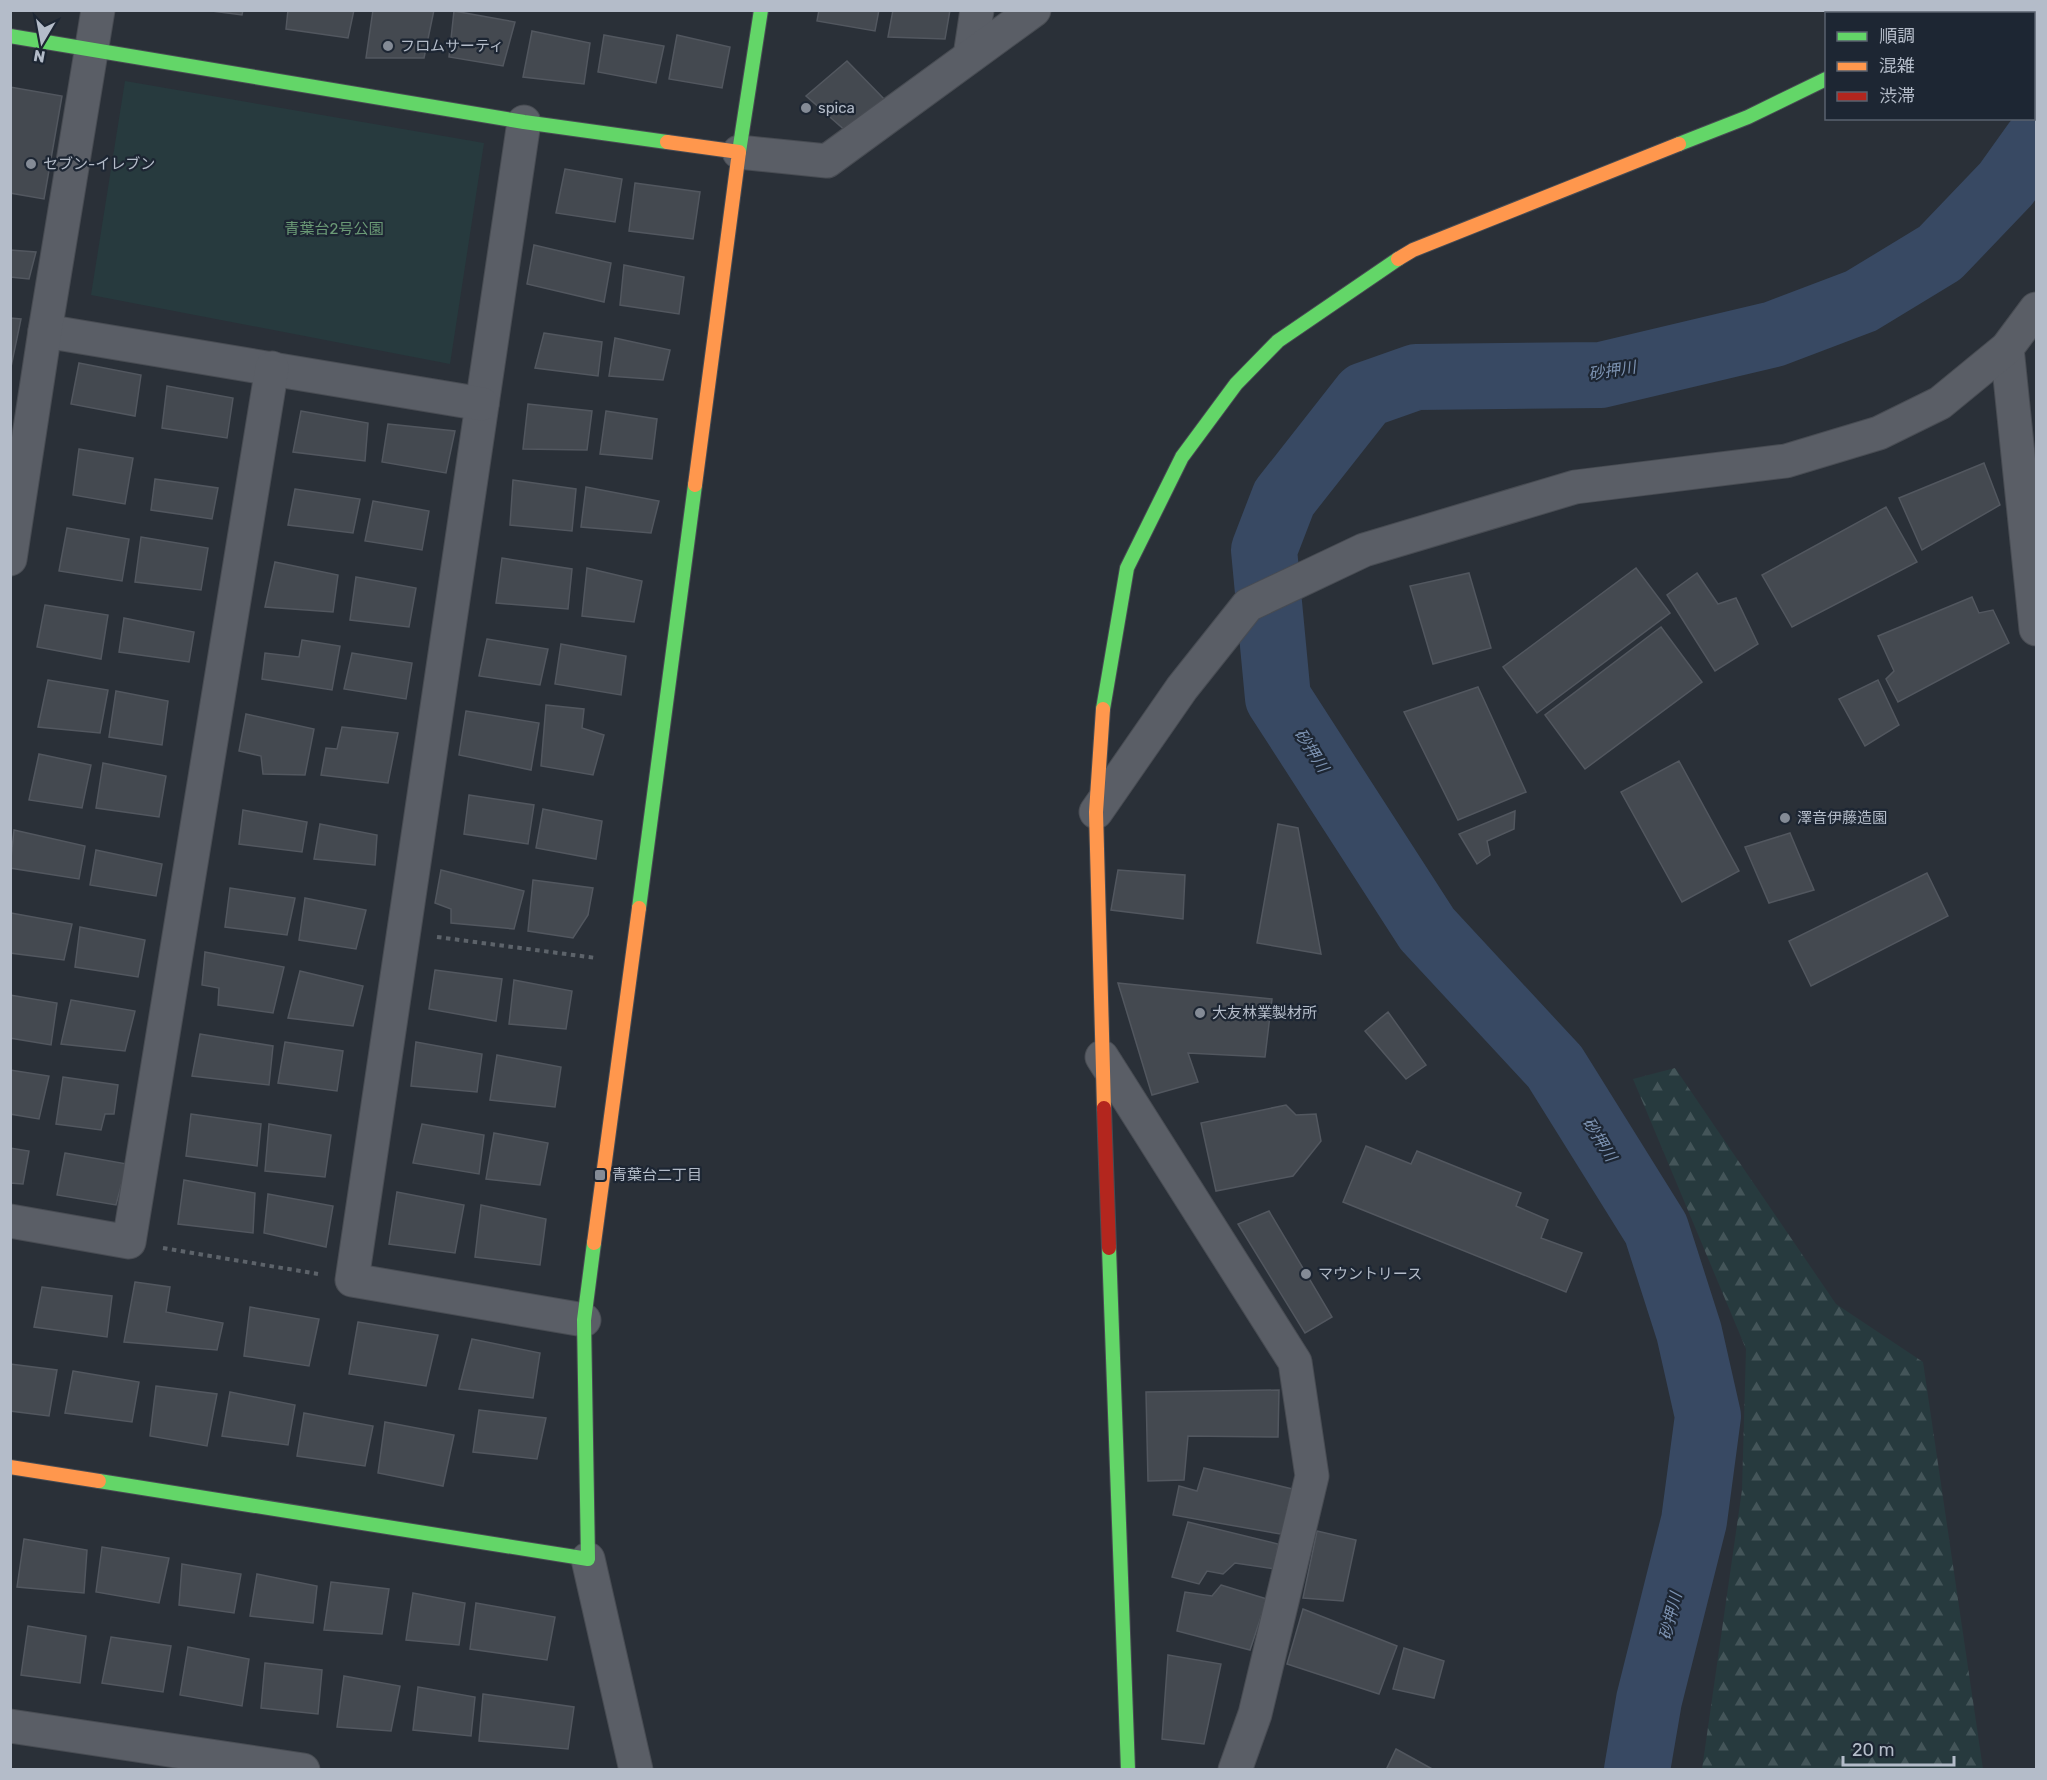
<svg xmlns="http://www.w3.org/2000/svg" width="2047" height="1780" font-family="Rubik,'Noto Sans JP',sans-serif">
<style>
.green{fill:#273a3e}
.forest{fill:url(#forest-firs)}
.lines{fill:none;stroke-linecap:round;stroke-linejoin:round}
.river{stroke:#384963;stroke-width:66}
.building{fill:#444950;stroke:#52575f;stroke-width:1.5}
.street-casing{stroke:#484c53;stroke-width:35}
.fast-casing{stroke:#484c53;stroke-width:16}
.slow-casing{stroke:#484c53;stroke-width:16}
.jam-casing{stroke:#484c53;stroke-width:16}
.path{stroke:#5d636a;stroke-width:4;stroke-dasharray:4.5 4.5;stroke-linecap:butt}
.street{stroke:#5a5e66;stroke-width:33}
.fast{stroke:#63d668;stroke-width:14}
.slow{stroke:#ff974d;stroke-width:14}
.jam{stroke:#b3261e;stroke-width:14}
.poi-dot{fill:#848b96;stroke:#1d2633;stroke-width:2}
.labels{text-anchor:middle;stroke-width:4.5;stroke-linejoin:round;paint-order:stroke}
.poi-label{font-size:15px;fill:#b4bcc9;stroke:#1d2633;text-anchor:start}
.park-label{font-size:15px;fill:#6b9a76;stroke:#1d2633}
.water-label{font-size:16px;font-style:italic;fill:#7c92b1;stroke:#1d2633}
</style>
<defs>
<pattern id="forest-firs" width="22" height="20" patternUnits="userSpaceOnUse" patternTransform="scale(1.5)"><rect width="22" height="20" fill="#273a3e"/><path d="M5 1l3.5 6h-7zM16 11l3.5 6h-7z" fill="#445559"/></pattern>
</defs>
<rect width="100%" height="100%" fill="#2a3038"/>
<polygon class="green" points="125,81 484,143 450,364 91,295"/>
<polygon class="forest" points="1675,1068 1836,1304 1923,1362 1983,1769 1702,1769 1742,1490 1746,1349 1633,1079"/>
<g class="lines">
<polyline class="river" points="1637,1770 1649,1700 1694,1521 1708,1416 1689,1332 1656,1229 1555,1067 1427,929 1278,698 1264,550 1284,498 1365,395 1416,377 1601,375 1774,334 1861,301 1940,253 2006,184 2036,142"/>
</g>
<g class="building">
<polygon points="204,10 243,10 242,15"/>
<polygon points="288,10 354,10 348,38 286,29"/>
<polygon points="373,10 434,10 424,58 366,58"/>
<polygon points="819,10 879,10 875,31 817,21"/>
<polygon points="893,10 950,10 945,39 888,37"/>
<polygon points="454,11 515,22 503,66 449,57"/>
<polygon points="532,31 590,43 584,84 523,77"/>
<polygon points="604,35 664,46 656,83 598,72"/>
<polygon points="677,35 730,47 722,88 669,79"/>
<polygon points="847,61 886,101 847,132 806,96"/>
<polygon points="10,87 62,96 44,199 10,193"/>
<polygon points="565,169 622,179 615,222 556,213"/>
<polygon points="635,183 700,192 693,239 629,231"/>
<polygon points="534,245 611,263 604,302 527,284"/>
<polygon points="10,250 36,252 29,279 10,277"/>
<polygon points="624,265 684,277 679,314 620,305"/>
<polygon points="10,318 21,319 11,367 10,367"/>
<polygon points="544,333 602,342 598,376 535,368"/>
<polygon points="615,338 670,350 663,380 609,376"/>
<polygon points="79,363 141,375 135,416 71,404"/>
<polygon points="167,386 233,398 227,438 162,428"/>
<polygon points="528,404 592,411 587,450 523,449"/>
<polygon points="301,411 368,423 365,461 293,452"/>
<polygon points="606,411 657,419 652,459 600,454"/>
<polygon points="388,424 455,431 446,473 382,462"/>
<polygon points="79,449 133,458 125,504 73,495"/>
<polygon points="1984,463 2000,505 1922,550 1899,498"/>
<polygon points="155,479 218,488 212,519 151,510"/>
<polygon points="513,480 576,489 572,531 510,525"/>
<polygon points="586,487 659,501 651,533 581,527"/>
<polygon points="295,489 360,499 353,533 288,525"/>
<polygon points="373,501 429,511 422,550 365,541"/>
<polygon points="1886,507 1917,562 1792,627 1762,575"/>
<polygon points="67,528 129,539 122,581 59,571"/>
<polygon points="141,537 208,548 201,590 135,582"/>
<polygon points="502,558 572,569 568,609 496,603"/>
<polygon points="275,562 338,575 333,612 265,607"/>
<polygon points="587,568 642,581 634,622 582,616"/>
<polygon points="1636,568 1670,613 1537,713 1503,667"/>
<polygon points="1469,573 1491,648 1433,664 1410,586"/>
<polygon points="1697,573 1718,604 1736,598 1758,644 1715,671 1667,595"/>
<polygon points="356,577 416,588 409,627 350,620"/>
<polygon points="1972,597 1979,613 1993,610 2009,643 1898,702 1886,679 1894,671 1878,636"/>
<polygon points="45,605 108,615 101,659 37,647"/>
<polygon points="124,618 194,632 189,662 119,652"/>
<polygon points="1661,627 1702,682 1585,769 1545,715"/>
<polygon points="487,639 548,649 540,685 479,676"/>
<polygon points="302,640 340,646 332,690 262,679 265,653 299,657"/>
<polygon points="561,644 626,656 621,695 555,684"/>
<polygon points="352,653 412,663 406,699 344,689"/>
<polygon points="48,680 108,690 100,733 38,727"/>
<polygon points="1878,680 1899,725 1865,746 1839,699"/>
<polygon points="1478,687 1526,792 1458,820 1404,712"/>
<polygon points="116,691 168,701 162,745 109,737"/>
<polygon points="546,705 584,709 582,728 604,735 593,775 541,766"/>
<polygon points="466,711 539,723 531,770 459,755"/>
<polygon points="246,714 314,729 305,775 263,774 261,756 239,751"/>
<polygon points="342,727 398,733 388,783 321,775 326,748 337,749"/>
<polygon points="39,754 91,765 82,808 29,800"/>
<polygon points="1679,761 1739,871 1682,902 1621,792"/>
<polygon points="103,763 166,776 159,817 96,808"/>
<polygon points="469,795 534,805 528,844 464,834"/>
<polygon points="543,809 602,821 596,859 536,848"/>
<polygon points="243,810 307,822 302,852 239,844"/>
<polygon points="1515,811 1514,829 1487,841 1490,855 1477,864 1459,834"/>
<polygon points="320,824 377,835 375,865 314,859"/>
<polygon points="1278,824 1298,828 1321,954 1257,943"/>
<polygon points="14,830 85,846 79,879 10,868"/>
<polygon points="1790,833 1814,890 1769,903 1745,847"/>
<polygon points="96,850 162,864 156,896 90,885"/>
<polygon points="441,870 524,891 514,929 451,923 451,909 435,903"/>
<polygon points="1118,870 1185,875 1183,919 1111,910"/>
<polygon points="1927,873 1948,916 1811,986 1789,941"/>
<polygon points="533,880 593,888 588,915 573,938 528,931"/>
<polygon points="230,888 295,898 287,935 225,927"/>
<polygon points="305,898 366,910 356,949 299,940"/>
<polygon points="11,913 72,924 64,960 10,953"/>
<polygon points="80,927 145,940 138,977 75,967"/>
<polygon points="205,952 284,967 273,1013 218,1005 219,988 202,985"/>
<polygon points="435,970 502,979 496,1021 429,1009"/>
<polygon points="300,971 363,986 353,1026 288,1018"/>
<polygon points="514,980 572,991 566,1029 509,1024"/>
<polygon points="1118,983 1272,999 1265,1057 1188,1053 1198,1082 1152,1095"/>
<polygon points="10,995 57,1003 51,1045 10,1038"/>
<polygon points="71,1000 135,1011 125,1051 61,1044"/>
<polygon points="1388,1012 1426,1065 1406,1079 1365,1031"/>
<polygon points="200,1034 273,1046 269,1085 192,1076"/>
<polygon points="285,1042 343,1051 337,1091 278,1083"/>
<polygon points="416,1042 482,1054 477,1092 411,1086"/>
<polygon points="497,1055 561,1067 555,1107 490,1100"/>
<polygon points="10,1070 49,1076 39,1119 10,1114"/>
<polygon points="63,1077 118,1085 114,1114 105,1114 101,1130 56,1124"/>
<polygon points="1286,1105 1296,1115 1316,1114 1321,1141 1293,1176 1216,1191 1201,1123"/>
<polygon points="191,1114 261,1124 257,1166 186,1156"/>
<polygon points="269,1124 331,1135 325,1177 265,1171"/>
<polygon points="422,1124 484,1135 479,1174 413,1163"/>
<polygon points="494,1133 548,1143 540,1185 486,1179"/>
<polygon points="1366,1146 1411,1164 1417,1151 1521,1193 1516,1206 1548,1220 1541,1238 1582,1253 1566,1292 1343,1202"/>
<polygon points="10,1148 29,1151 23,1184 10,1183"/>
<polygon points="65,1153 127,1164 116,1205 57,1195"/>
<polygon points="184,1180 255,1193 253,1233 178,1224"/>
<polygon points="397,1192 464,1205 455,1253 389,1244"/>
<polygon points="268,1194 333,1206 326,1247 264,1233"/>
<polygon points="481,1205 546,1219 540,1265 475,1257"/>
<polygon points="1269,1211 1332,1317 1305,1333 1238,1224"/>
<polygon points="135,1282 170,1287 166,1312 223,1323 217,1350 124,1342"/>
<polygon points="42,1287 112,1296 107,1337 34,1327"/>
<polygon points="250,1307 319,1319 309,1366 244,1356"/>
<polygon points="358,1322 438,1335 426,1386 349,1374"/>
<polygon points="472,1339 540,1353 533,1398 459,1389"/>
<polygon points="10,1364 57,1370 49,1416 10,1411"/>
<polygon points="73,1371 139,1382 132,1422 65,1413"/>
<polygon points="156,1386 217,1394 207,1446 150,1436"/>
<polygon points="1279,1390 1278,1437 1188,1436 1184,1480 1148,1481 1146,1392"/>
<polygon points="230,1392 295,1405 288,1445 222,1436"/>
<polygon points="479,1410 546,1418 537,1459 473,1452"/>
<polygon points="304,1413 373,1426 365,1466 297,1456"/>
<polygon points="385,1422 454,1435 443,1486 378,1473"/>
<polygon points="1204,1468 1297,1490 1286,1535 1173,1515 1179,1486 1197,1491"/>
<polygon points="1188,1522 1278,1544 1275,1569 1235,1563 1223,1574 1207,1571 1199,1584 1172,1577"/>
<polygon points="1317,1531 1356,1540 1343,1601 1303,1598"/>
<polygon points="24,1539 87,1550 84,1593 17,1587"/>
<polygon points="102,1547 169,1558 159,1603 96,1592"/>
<polygon points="182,1564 241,1574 234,1613 179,1605"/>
<polygon points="257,1574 317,1586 313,1623 250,1616"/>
<polygon points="331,1582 389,1589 382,1634 324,1630"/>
<polygon points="1221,1585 1267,1599 1250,1650 1177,1631 1185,1592 1212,1596"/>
<polygon points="413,1593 465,1603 459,1645 406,1640"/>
<polygon points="476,1603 555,1617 547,1660 470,1649"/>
<polygon points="1303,1609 1397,1646 1379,1694 1287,1664"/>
<polygon points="28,1626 86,1636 80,1683 21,1675"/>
<polygon points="111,1637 171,1646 163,1692 102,1683"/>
<polygon points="188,1647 249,1659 242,1706 180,1695"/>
<polygon points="1404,1648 1444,1661 1434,1698 1393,1689"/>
<polygon points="1168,1655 1221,1664 1204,1744 1162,1739"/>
<polygon points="265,1663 322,1670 318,1714 261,1708"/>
<polygon points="344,1676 400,1686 391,1731 337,1727"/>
<polygon points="418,1687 475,1697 471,1736 413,1730"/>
<polygon points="483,1694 574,1707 568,1749 479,1741"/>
<polygon points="1396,1749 1434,1770 1386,1770"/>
</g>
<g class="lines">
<defs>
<g id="street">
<polyline points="970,56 977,10"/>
<polyline points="524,122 352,1280 584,1320"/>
<polyline points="739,152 827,161 1034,10"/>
<polyline points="45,331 482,404"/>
<polyline points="2007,348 2036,629"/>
<polyline points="10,559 45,331 98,10"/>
<polyline points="1096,812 1182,688 1248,605 1364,550 1575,487 1786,461 1879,433 1940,403 2007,348 2036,309"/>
<polyline points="1102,1057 1295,1362 1312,1476 1255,1714 1235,1770"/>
<polyline points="10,1221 129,1242 272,368"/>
<polyline points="588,1559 636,1770"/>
<polyline points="10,1726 303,1770"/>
</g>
<g id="fast">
<polyline points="10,36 524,122 667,142"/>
<polyline points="1679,144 1748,117 1826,79"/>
<polyline points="739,152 761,10"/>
<polyline points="1103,709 1127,568 1182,457 1236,384 1278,341 1398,259"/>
<polyline points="639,908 695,485"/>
<polyline points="1109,1248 1128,1770"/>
<polyline points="99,1481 588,1559 584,1320 594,1243"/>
</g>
<g id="slow">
<polyline points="1928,14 1931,10"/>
<polyline points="667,142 739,152 695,485"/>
<polyline points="1398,259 1413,250 1679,144"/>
<polyline points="1103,709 1096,812 1104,1108"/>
<polyline points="594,1243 639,908"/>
<polyline points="10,1467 99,1481"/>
</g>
<polyline id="jam" points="1104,1108 1109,1248"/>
</defs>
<use href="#street" class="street-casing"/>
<use href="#fast" class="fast-casing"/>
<use href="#slow" class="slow-casing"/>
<use href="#jam" class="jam-casing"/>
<g class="path">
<polyline points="437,937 596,958"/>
<polyline points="163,1248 318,1274"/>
</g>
<use href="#street" class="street"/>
<use href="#fast" class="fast"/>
<use href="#slow" class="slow"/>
<use href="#jam" class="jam"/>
</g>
<g class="poi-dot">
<circle cx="388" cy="46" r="6"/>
<circle cx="806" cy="108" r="6"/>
<circle cx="31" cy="164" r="6"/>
<circle cx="1785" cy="818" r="6"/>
<circle cx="1200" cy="1013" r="6"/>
<rect x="594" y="1169" width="12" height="12" rx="3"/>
<circle cx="1306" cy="1274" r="6"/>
</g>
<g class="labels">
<g class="poi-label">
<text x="400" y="51">フロムサーティ</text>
<text x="818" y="113">spica</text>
<text x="43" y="169">セブン-イレブン</text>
<text x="1797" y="823">澤音伊藤造園</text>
<text x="1212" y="1018">大友林業製材所</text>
<text x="612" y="1180">青葉台二丁目</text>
<text x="1318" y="1279">マウントリース</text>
</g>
<g class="park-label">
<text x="334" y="234">青葉台2号公園</text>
</g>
<g class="water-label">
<text transform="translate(1612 370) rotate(-9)" y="6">砂押川</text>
<text transform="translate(1312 750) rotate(57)" y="6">砂押川</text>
<text transform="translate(1600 1139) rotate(58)" y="6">砂押川</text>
<text transform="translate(1670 1616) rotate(-76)" y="6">砂押川</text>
</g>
</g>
<rect width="2047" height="1780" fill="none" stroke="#b4bcc9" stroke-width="24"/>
<rect x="1825" y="12" width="210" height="108" fill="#1d2633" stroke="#59626f" stroke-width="1.5"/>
<rect x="1837" y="32" width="30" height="9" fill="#63d668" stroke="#59626f" stroke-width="1.5"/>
<text x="1879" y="42" font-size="18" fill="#b4bcc9">順調</text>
<rect x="1837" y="62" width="30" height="9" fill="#ff974d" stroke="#59626f" stroke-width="1.5"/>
<text x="1879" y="72" font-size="18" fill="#b4bcc9">混雑</text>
<rect x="1837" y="92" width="30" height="9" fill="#b3261e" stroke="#59626f" stroke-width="1.5"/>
<text x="1879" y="102" font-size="18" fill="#b4bcc9">渋滞</text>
<g transform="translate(42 42) rotate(190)" stroke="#1d2633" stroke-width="4.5" paint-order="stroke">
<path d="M0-4.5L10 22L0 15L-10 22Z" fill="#b4bcc9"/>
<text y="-9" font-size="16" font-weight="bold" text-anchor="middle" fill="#b4bcc9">N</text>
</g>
<path d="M1843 1756v9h111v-9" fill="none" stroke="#b4bcc9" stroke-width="3"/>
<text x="1852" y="1756" font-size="18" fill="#b4bcc9" stroke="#1d2633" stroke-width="4.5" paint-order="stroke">20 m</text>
</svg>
